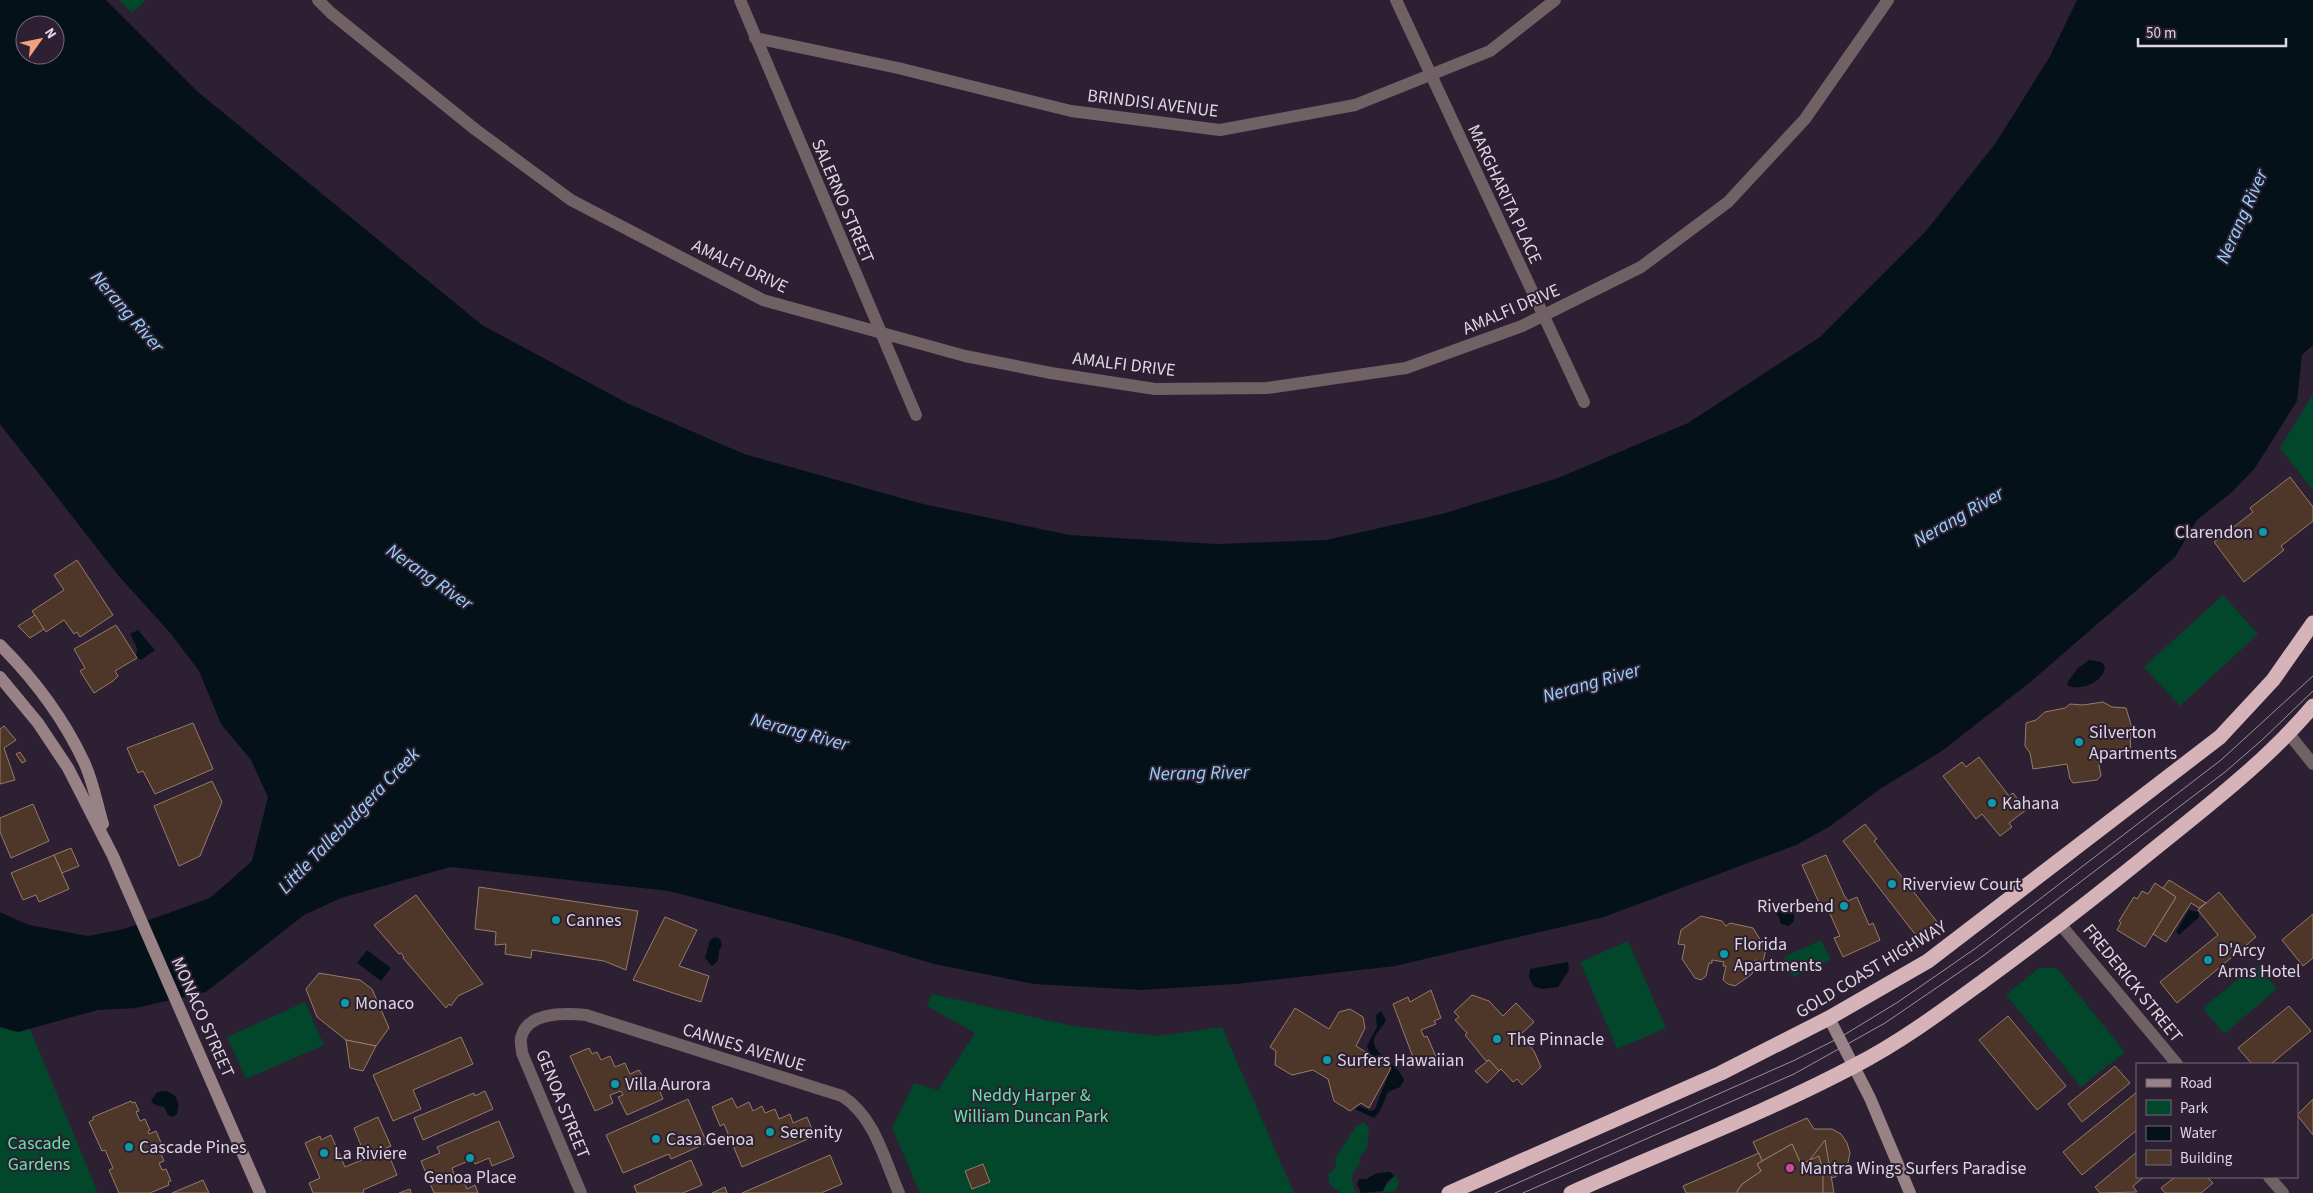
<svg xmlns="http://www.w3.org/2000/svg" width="2313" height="1193" font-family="'Source Sans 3',sans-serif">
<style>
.green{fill:#02462b}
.water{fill:#051118;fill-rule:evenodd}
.building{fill:#4e3729;stroke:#967b6b}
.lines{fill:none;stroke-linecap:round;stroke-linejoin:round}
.street{stroke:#6f6164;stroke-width:12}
.secondary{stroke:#988286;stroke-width:12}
.highway{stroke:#d5b3b9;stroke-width:15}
.tram{stroke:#998e9e;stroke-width:1}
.culture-dot{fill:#0f9aa8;stroke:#2e2033;stroke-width:2}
.hotel-dot{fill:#d1479c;stroke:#2e2033;stroke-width:2}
.labels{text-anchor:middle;stroke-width:4;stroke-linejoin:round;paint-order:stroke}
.street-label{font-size:18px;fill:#dfd6e3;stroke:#2e2033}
.poi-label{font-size:18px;fill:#dfd6e3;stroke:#2e2033;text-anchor:start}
.park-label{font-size:18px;fill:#62e4a5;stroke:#2e2033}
.water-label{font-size:19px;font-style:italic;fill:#93d4fd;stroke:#2e2033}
</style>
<rect width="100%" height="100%" fill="#2e2033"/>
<g class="green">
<polygon points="119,0 146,0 132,13"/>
<polygon points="2313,394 2313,490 2280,448"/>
<polygon points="2223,595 2258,634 2180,706 2144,667"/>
<polygon points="1821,940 1831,960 1793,977 1784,957"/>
<polygon points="1628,941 1666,1028 1617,1049 1580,962"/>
<polygon points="2256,964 2277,989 2224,1034 2203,1008"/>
<polygon points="2039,968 2057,968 2125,1052 2081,1087 2006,995"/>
<polygon points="932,994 1073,1026 1158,1036 1222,1027 1294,1193 920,1193 892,1128 914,1083 938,1090 975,1033 927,1006"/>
<polygon points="305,1002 324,1045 246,1079 227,1037"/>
<polygon points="0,1027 18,1032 30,1029 98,1193 0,1193"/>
<polygon points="1364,1122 1369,1127 1367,1149 1359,1158 1361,1163 1351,1175 1356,1193 1341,1193 1330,1185 1328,1174 1336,1168 1335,1159 1356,1126"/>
<polygon points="1394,1176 1396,1176 1399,1183 1395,1191 1381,1193"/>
</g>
<g class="water">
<path d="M0 0H106L198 92 482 325 627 403 744 454 919 503 1069 535 1216 544 1326 540 1442 514 1558 478 1688 423 1820 337 1925 232 1995 144 2049 58 2077 0H2313V345L2302 355 2297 401 2255 468 2232 492 2197 520 2175 557 2029 683 1942 751 1880 789 1829 827 1796 845 1604 917 1395 966 1236 984 1142 990 1034 984 934 964 833 934 669 891 450 867 341 898 304 915 206 992 136 1008 98 1010 18 1032 0 1027V912L29 925 88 936 124 929 210 898 252 861 268 797 251 760 221 724 199 671 171 634 118 575 0 424ZM25 25H55V55H25Z"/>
<polygon points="138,630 155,650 141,660 136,657 137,648 130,634"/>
<path d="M2089 660 2102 662 2105 668C2103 682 2081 691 2068 686L2067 683 2078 668Z"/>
<polygon points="1781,901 1789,904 1794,913 1794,921 1789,926 1781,924 1779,917 1773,912 1774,904"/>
<polygon points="2189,910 2198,912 2199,917 2179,935 2176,932"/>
<polygon points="715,937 720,939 722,945 719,951 718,961 712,966 705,958 710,940"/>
<polygon points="367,950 391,968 381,981 357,963"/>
<polygon points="1568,962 1569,970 1558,987 1542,989 1533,986 1529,977 1530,969"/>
<path d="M1381 1011 1386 1020C1383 1028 1375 1032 1374 1040 1372 1054 1400 1065 1404 1080L1400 1087 1388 1092 1380 1111 1374 1118 1355 1109 1359 1106 1371 1111 1375 1109 1391 1068 1370 1055 1367 1046 1377 1027 1376 1015Z"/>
<path d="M166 1091C178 1095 180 1102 177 1114L172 1117 168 1115 164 1107 155 1105 151 1101 157 1092Z"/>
<polygon points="1390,1172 1394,1176 1387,1182 1383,1191 1361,1193 1357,1184 1359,1179 1366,1179 1377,1173"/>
</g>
<g class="building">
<polygon points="2290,477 2313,507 2313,521 2281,546 2284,550 2244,582 2214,542 2253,512 2250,508"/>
<polygon points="77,560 113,615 80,637 77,632 74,634 64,620 46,632 32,611 64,590 54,575"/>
<polygon points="35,615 44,629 30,638 18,626"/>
<polygon points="116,625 137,658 115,671 118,676 113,681 94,693 80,671 85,668 74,649"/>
<polygon points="2103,702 2112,707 2126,708 2132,728 2130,734 2131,753 2098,759 2101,776 2097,780 2073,783 2070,779 2067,764 2033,769 2030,753 2025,746 2026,723 2036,720 2045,712 2065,708 2070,704 2083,705"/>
<polygon points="193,723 213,769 155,794 143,771 138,773 127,748"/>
<polygon points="4,726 16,740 4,748 15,780 0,784 0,729"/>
<polygon points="20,752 26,761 22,763 16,754"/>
<polygon points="1979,757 2009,796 2013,793 2026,810 2009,823 2012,827 2000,836 1982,814 1976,819 1943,776 1962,762 1966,767"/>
<polygon points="212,781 222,802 200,856 179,866 154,806"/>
<polygon points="33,804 49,841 11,858 0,832 0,818"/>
<polygon points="1865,824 1877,839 1874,841 1941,927 1921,942 1843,841"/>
<polygon points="71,848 79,866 62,873 54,855"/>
<polygon points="54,855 69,889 39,902 36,895 23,900 11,873"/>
<polygon points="1826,855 1844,895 1848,901 1857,897 1869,925 1873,923 1880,940 1843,957 1834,938 1840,936 1826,905 1821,907 1802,865"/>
<polygon points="2169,880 2206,903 2199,908 2191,903 2166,942 2153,934 2176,897 2163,888"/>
<polygon points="2155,883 2176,897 2145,947 2117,930 2121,923 2119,921 2134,897 2137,899 2142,891 2148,894"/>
<polygon points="479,887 638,911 626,970 604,961 532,950 531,958 505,954 506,944 495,945 496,932 475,929"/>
<polygon points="2219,892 2256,937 2177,1003 2160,982 2218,935 2198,910"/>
<polygon points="416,895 483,984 458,996 451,1006 449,1004 446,1008 403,958 404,957 401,953 399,954 374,925"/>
<polygon points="2313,914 2313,958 2303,966 2282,940"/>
<polygon points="1701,916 1722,921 1726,926 1730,923 1753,928 1766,949 1763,962 1755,960 1752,974 1735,986 1728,984 1723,980 1726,966 1723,966 1724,962 1712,960 1712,963 1709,963 1706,976 1701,980 1695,978 1682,959 1685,945 1678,944 1681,930"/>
<polygon points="665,917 697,930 679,966 709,976 701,1002 633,980"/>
<polygon points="319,973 360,980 372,989 389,1028 376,1046 346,1040 317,1017 306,989"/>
<polygon points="1431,990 1441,1018 1434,1021 1436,1024 1421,1030 1424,1037 1427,1036 1437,1059 1417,1068 1393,1004 1408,997 1410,1002"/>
<polygon points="1472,995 1489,1001 1503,1016 1516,1003 1534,1022 1520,1035 1534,1051 1541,1067 1522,1085 1517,1079 1513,1082 1501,1069 1499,1071 1489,1060 1486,1061 1465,1035 1467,1033 1455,1020 1459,1017 1454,1012"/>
<polygon points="2289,1006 2311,1031 2271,1064 2252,1064 2238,1048"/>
<polygon points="1295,1008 1329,1029 1339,1012 1350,1009 1363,1017 1365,1028 1356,1046 1391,1068 1369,1108 1361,1103 1350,1111 1334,1101 1328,1079 1313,1070 1292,1075 1275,1065 1276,1051 1270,1047"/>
<polygon points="2008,1016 2066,1086 2037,1110 1979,1040"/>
<polygon points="461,1037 473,1064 413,1090 421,1109 393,1121 373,1075"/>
<polygon points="346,1040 376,1046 363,1071 350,1068"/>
<polygon points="589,1048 592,1054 597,1052 601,1060 610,1056 615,1067 625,1063 630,1074 639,1070 650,1090 658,1087 663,1099 627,1115 618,1097 623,1095 621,1091 610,1095 613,1103 595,1111 570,1056"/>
<polygon points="1489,1060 1499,1071 1487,1083 1475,1071"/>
<polygon points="2115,1066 2130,1083 2082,1122 2068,1104"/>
<polygon points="485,1091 493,1109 423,1140 414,1118 474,1093 475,1096"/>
<polygon points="2137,1092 2137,1130 2082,1175 2063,1152"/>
<polygon points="732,1098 737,1108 749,1102 753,1111 762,1106 765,1113 775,1109 779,1119 790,1114 793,1123 807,1117 815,1136 742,1167 724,1124 720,1126 712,1107"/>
<polygon points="688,1099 707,1143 671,1159 669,1154 623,1173 606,1135"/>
<polygon points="2313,1099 2313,1135 2297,1115"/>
<polygon points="131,1101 132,1103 135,1102 139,1111 136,1112 140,1121 145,1119 150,1130 148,1131 149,1134 156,1131 162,1145 156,1148 159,1149 164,1161 159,1163 162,1170 166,1169 171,1181 168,1182 169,1185 150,1193 119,1193 109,1170 113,1168 105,1150 102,1151 89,1122 93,1120 93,1117"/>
<polygon points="378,1117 391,1146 386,1148 397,1175 363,1190 364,1193 313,1193 309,1183 320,1178 305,1143 320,1136 321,1140 331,1135 345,1167 366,1158 354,1128"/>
<polygon points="1807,1118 1814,1129 1832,1129 1841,1134 1847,1143 1850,1153 1848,1163 1842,1172 1835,1177 1823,1180 1819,1156 1801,1164 1792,1144 1762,1161 1753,1142"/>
<polygon points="499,1121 514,1157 492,1166 489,1158 475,1164 473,1159 452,1168 455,1177 461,1175 467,1189 475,1185 478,1193 434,1193 421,1161 440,1153 437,1147"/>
<polygon points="1825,1140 1834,1193 1794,1192 1798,1175"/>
<polygon points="1792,1144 1801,1164 1819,1156 1823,1172 1823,1193 1736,1193 1742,1184 1761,1171 1757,1164"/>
<polygon points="2137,1152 2137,1177 2144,1177 2133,1186 2137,1192 2100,1193 2095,1187"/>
<polygon points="1759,1153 1762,1161 1757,1164 1761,1171 1742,1184 1736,1193 1686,1193 1683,1186"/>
<polygon points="830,1155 842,1184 821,1193 742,1193"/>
<polygon points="691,1160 702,1185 683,1193 637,1193 634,1186"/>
<polygon points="983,1164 990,1182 972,1189 965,1171"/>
<polygon points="2175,1177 2207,1177 2213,1183 2201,1193 2165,1193 2161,1188"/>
<polygon points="203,1180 209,1193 172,1193"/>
<polygon points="725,1187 727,1193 712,1193"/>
<polygon points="410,1189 411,1193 399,1193"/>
</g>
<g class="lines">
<g class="street">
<polyline points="318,0 331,13 476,130 571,200 763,300 965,356 1051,373 1155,389 1267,388 1406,368 1522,326 1641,267 1728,202 1805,119 1888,0"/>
<polyline points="740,0 916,415"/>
<polyline points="1396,0 1584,402"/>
<polyline points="755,38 898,68 1071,111 1220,130 1355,105 1490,51 1555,0"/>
<polyline points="2289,734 2313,764"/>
<polyline points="2061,925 2177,1064"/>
<polyline points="2269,1177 2283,1193"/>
<path d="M581 1193 522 1053C522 1049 520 1042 521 1038 527 1011 566 1013 586 1015L842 1096C875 1117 884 1159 899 1193"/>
</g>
<g class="secondary">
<path d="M0 645C35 680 63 717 84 762 93 781 97 804 103 824"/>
<polyline points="0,677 38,723 68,768 113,856 260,1193"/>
<polyline points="1829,1018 1870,1098 1910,1193"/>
</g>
<g class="highway">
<polyline points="1449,1193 1721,1073 1829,1018 1928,961 2220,737 2273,680 2313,623"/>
<path d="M1571 1193C1665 1151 1763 1114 1854 1066 1899 1043 1941 1012 1982 982 2037 942 2090 901 2142 859 2202 810 2263 765 2313 706"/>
</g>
<g class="tram">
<polyline points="1495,1193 1795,1060 1839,1038 1898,1002 1976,948 2221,760 2313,676"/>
<polyline points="1523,1193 1794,1074 1885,1023 1983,956 2225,772 2262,740 2313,691"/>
</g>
</g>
<g class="culture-dot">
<circle cx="2263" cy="532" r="5"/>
<circle cx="2079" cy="742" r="5"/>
<circle cx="1992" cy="803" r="5"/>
<circle cx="1892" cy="884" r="5"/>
<circle cx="1844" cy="906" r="5"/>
<circle cx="556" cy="920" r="5"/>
<circle cx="1724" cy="954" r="5"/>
<circle cx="2208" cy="960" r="5"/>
<circle cx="345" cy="1003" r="5"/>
<circle cx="1497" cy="1039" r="5"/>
<circle cx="1327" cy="1060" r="5"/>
<circle cx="615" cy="1084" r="5"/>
<circle cx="770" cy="1132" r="5"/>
<circle cx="656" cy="1139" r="5"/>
<circle cx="129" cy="1147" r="5"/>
<circle cx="324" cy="1153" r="5"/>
<circle cx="470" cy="1158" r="5"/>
</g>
<circle class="hotel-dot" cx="1790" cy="1168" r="5"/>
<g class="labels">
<g class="street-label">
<text transform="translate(1153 103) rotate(7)" y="6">BRINDISI AVENUE</text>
<text transform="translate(1505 194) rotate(65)" y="6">MARGHARITA PLACE</text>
<text transform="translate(843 201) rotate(67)" y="6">SALERNO STREET</text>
<text transform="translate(740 266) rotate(25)" y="6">AMALFI DRIVE</text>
<text transform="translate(1511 309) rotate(-23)" y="6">AMALFI DRIVE</text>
<text transform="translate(1124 364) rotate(7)" y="6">AMALFI DRIVE</text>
<text transform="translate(1871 969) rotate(-31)" y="6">GOLD COAST HIGHWAY</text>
<text transform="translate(2133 983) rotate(51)" y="6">FREDERICK STREET</text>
<text transform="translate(203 1017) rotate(66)" y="6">MONACO STREET</text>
<text transform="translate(744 1047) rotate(17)" y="6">CANNES AVENUE</text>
<text transform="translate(563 1104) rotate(68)" y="6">GENOA STREET</text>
</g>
<g class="poi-label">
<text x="2253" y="538" text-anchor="end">Clarendon</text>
<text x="2089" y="738">Silverton<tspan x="2089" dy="21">Apartments</tspan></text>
<text x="2002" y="809">Kahana</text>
<text x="1902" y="890">Riverview Court</text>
<text x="1834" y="912" text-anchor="end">Riverbend</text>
<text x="566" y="926">Cannes</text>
<text x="1734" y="950">Florida<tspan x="1734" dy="21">Apartments</tspan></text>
<text x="2218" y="956">D'Arcy<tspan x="2218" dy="21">Arms Hotel</tspan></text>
<text x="355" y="1009">Monaco</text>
<text x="1507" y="1045">The Pinnacle</text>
<text x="1337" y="1066">Surfers Hawaiian</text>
<text x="625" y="1090">Villa Aurora</text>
<text x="780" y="1138">Serenity</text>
<text x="666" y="1145">Casa Genoa</text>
<text x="139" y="1153">Cascade Pines</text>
<text x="334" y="1159">La Riviere</text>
<text x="1800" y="1174">Mantra Wings Surfers Paradise</text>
<text x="470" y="1183" text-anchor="middle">Genoa Place</text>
</g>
<g class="park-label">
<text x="1031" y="1101">Neddy Harper &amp;<tspan x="1031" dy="21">William Duncan Park</tspan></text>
<text x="39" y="1149">Cascade<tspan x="39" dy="21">Gardens</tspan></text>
</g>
<g class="water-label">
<text transform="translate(2241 216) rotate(-66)" y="7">Nerang River</text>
<text transform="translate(128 311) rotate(49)" y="7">Nerang River</text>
<text transform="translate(1958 516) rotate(-30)" y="7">Nerang River</text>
<text transform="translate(430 576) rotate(35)" y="7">Nerang River</text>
<text transform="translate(1591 682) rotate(-16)" y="7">Nerang River</text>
<text transform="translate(800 731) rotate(15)" y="7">Nerang River</text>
<text transform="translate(1199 772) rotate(-1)" y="7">Nerang River</text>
<text transform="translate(348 820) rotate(-46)" y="7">Little Tallebudgera Creek</text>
</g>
</g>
<rect x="2136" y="1063" width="162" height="115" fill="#2e2033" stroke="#756979"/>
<rect x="2146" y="1079" width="25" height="8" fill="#988286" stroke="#756979"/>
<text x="2180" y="1088" font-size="15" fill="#dfd6e3">Road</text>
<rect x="2146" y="1100" width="25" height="15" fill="#02462b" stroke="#756979"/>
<text x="2180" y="1113" font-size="15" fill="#dfd6e3">Park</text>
<rect x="2146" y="1126" width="25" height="15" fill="#051118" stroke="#756979"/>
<text x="2180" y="1138" font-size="15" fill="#dfd6e3">Water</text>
<rect x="2146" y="1150" width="25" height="15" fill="#4e3729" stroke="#756979"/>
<text x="2180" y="1163" font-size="15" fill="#dfd6e3">Building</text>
<g transform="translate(40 40) rotate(57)"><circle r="24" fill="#2e2033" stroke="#756979"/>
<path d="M0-4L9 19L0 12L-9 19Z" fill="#f1a17b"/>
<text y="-8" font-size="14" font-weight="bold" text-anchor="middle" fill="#dfd6e3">N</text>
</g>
<path d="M2138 38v8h148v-8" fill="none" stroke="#dfd6e3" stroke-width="2.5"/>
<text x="2146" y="38" font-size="15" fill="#dfd6e3" stroke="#2e2033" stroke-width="4" paint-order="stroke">50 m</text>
</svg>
